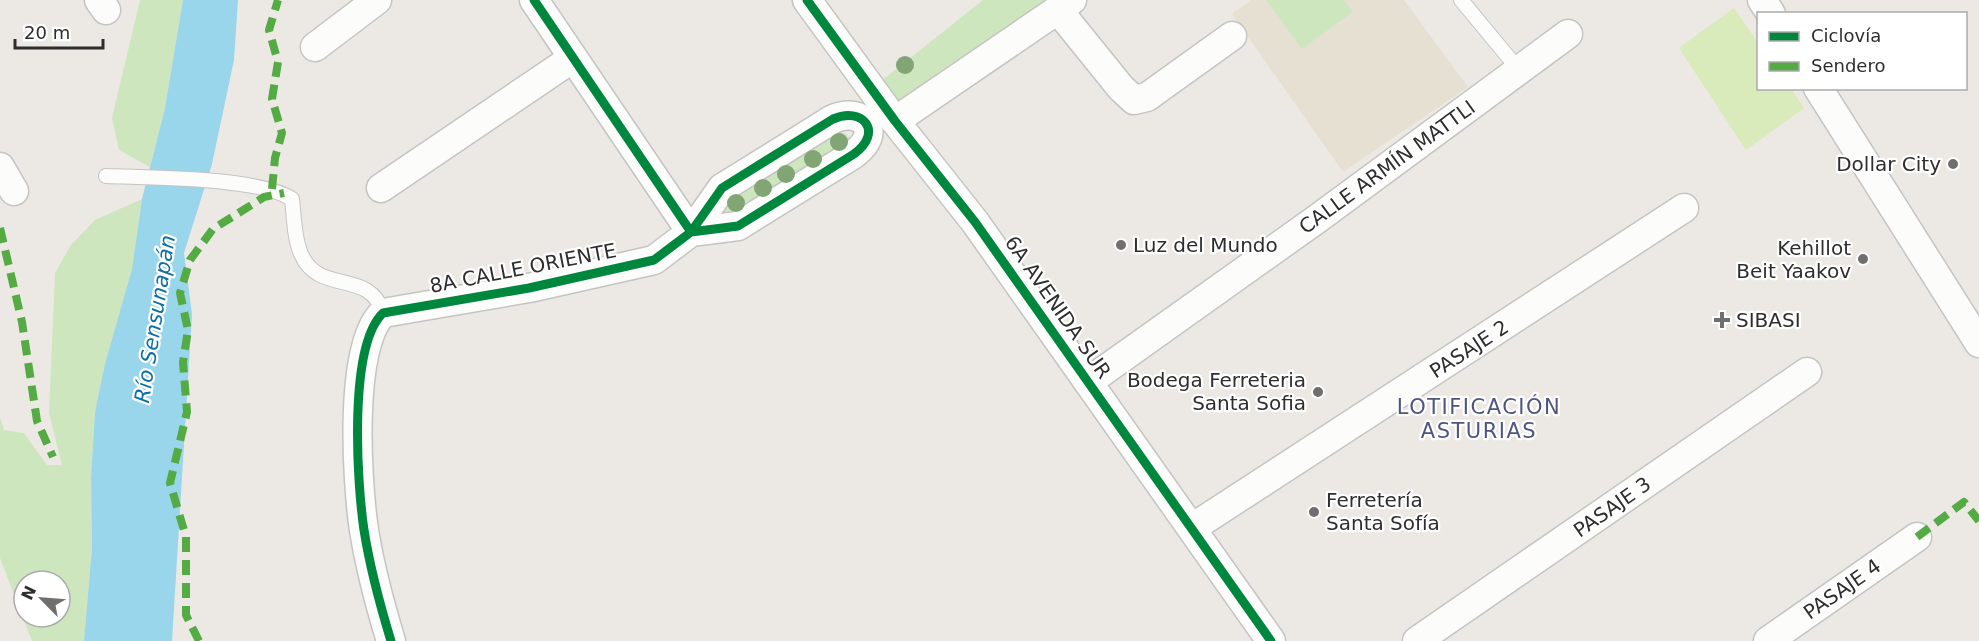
<svg xmlns="http://www.w3.org/2000/svg" width="1979" height="641" font-family="'DejaVu Sans',sans-serif">
<style>
.education{fill:#e6e0d3}
.green{fill:#cee6be;fill-rule:evenodd}
.pitch{fill:#d9eabb}
.water{fill:#99d6ec}
.lines{fill:none;stroke-linecap:round;stroke-linejoin:round}
.service-casing{stroke:#c5c4c5;stroke-width:16}
.minor-casing{stroke:#c5c4c5;stroke-width:31}
.service{stroke:#fcfcfb;stroke-width:14}
.minor{stroke:#fcfcfb;stroke-width:28}
.quiet{stroke:#54ab44;stroke-width:8;stroke-dasharray:15 8;stroke-linecap:butt}
.cycleway-casing{stroke:#fff;stroke-width:13}
.cycleway{stroke:#00873e;stroke-width:9}
.tree{fill:#82a575}
.poi-dot{fill:#706f6e;stroke:#fff;stroke-width:2}
.labels{text-anchor:middle;stroke-width:4.5;stroke-linejoin:round;paint-order:stroke}
.poi-label{font-size:20px;fill:#2e2e2e;stroke:#fff;text-anchor:end}
.street-label{font-size:20px;fill:#2e2e2e;stroke:#fff}
.water-label{font-size:21px;font-style:italic;fill:#0d6fa3;stroke:#fff}
.neighbourhood-label{font-size:21px;letter-spacing:1.5px;fill:#4d5680;stroke:#fff}
</style>
<rect width="100%" height="100%" fill="#ece8e4"/>
<polygon class="education" points="1251,0 1404,0 1468,87 1343,172 1232,14"/>
<g class="green">
<polygon points="140,0 183,0 165,108 150,167 119,150 112,118"/>
<polygon points="983,0 1062,0 900,114 880,82"/>
<polygon points="1266,0 1344,0 1353,12 1302,49"/>
<polygon points="838,131 846,134 850,139 848,146 732,218 720,215 722,201"/>
<path d="M142 199 132 269 95 412 91 477 92 547 84 641H32L0 558V417L4 430 24 433 47 465H62L49 413 55 273 71 245 95 220ZM24 581H60V617H24Z"/>
</g>
<polygon class="pitch" points="1734,8 1758,43 1758,88 1791,89 1804,108 1746,150 1679,48"/>
<polygon class="water" points="183,0 238,0 234,60 212,164 184,253 192,314 172,641 84,641 92,547 91,477 95,412 105,364 132,269 142,199 165,108"/>
<g class="lines">
<defs>
<g id="service">
<polyline points="1461,0 1519,70"/>
<path d="M106 176C151 178 258 177 292 199 294 216 294 238 301 254 319 296 370 268 383 313"/>
</g>
<g id="minor">
<polyline points="99,0 106,10"/>
<polyline points="807,0 895,121 975,222 1271,641"/>
<polyline points="1762,0 1771,14"/>
<polyline points="1058,10 1121,88 1134,100 1147,97 1232,36"/>
<polyline points="315,47 377,0"/>
<polyline points="1818,88 1979,343"/>
<polyline points="895,121 1072,0"/>
<polyline points="0,167 14,191"/>
<polyline points="381,188 573,58"/>
<polyline points="1088,382 1317,219 1568,34"/>
<polyline points="1192,528 1684,208"/>
<path d="M391 641C380 605 370 568 364 530 357 483 348 346 383 313L529 288 654 260 691 232 722 188 833 119C863 106 884 132 854 154L738 226 691 232 534 0"/>
<polyline points="1417,641 1807,372"/>
<polyline points="1768,641 1917,537"/>
</g>
</defs>
<use href="#service" class="service-casing"/>
<use href="#minor" class="minor-casing"/>
<use href="#service" class="service"/>
<use href="#minor" class="minor"/>
<g class="quiet">
<polyline points="272,189 275,158 282,133 272,99 278,62 269,30 278,0"/>
<polyline points="0,228 22,322 37,421 53,457"/>
<polyline points="1917,537 1964,502 1979,521"/>
<polyline points="199,641 186,615 186,537 170,483 187,412 183,362 188,330 180,293 190,260 213,229 264,197 284,193"/>
</g>
<defs>
<g id="cycleway">
<polyline points="807,0 895,121 975,222 1271,641"/>
<path d="M391 641C380 605 370 568 364 530 357 483 348 346 383 313L529 288 654 260 691 232 722 188 833 119C863 106 884 132 854 154L738 226 691 232 534 0"/>
</g>
</defs>
<use href="#cycleway" class="cycleway-casing"/>
<use href="#cycleway" class="cycleway"/>
</g>
<g class="tree">
<circle cx="905" cy="65" r="9"/>
<circle cx="839" cy="142" r="9"/>
<circle cx="813" cy="159" r="9"/>
<circle cx="786" cy="174" r="9"/>
<circle cx="763" cy="188" r="9"/>
<circle cx="736" cy="203" r="9"/>
</g>
<g class="poi-dot">
<circle cx="1953" cy="164" r="6"/>
<circle cx="1121" cy="245" r="6"/>
<circle cx="1863" cy="259" r="6"/>
<path d="M1719 311h6v6h6v6h-6v6h-6v-6h-6v-6h6z"/>
<circle cx="1318" cy="392" r="6"/>
<circle cx="1314" cy="512" r="6"/>
</g>
<g class="labels">
<g class="poi-label">
<text x="1941" y="171">Dollar City</text>
<text x="1133" y="252" text-anchor="start">Luz del Mundo</text>
<text x="1851" y="255">Kehillot<tspan x="1851" dy="23">Beit Yaakov</tspan></text>
<text x="1736" y="327" text-anchor="start">SIBASI</text>
<text x="1306" y="387">Bodega Ferreteria<tspan x="1306" dy="23">Santa Sofia</tspan></text>
<text x="1326" y="507" text-anchor="start">Ferretería<tspan x="1326" dy="23">Santa Sofía</tspan></text>
</g>
<g class="street-label">
<text transform="translate(1387 167) rotate(-36)" y="7">CALLE ARMÍN MATTLI</text>
<text transform="translate(523 268) rotate(-11)" y="7">8A CALLE ORIENTE</text>
<text transform="translate(1058 307) rotate(55)" y="7">6A AVENIDA SUR</text>
<text transform="translate(1469 349) rotate(-33)" y="7">PASAJE 2</text>
<text transform="translate(1612 507) rotate(-35)" y="7">PASAJE 3</text>
<text transform="translate(1842 589) rotate(-35)" y="7">PASAJE 4</text>
</g>
<g class="water-label">
<text transform="translate(155 319) rotate(-81)" y="7">Río Sensunapán</text>
</g>
<g class="neighbourhood-label">
<text x="1479" y="414">LOTIFICACIÓN<tspan x="1479" dy="24">ASTURIAS</tspan></text>
</g>
</g>
<rect x="1757" y="12" width="210" height="78" fill="#ffffff" stroke="#ababab" stroke-width="1.5"/>
<rect x="1769" y="32" width="30" height="9" fill="#00873e" stroke="#ababab" stroke-width="1.5"/>
<text x="1811" y="42" font-size="18" fill="#2e2e2e">Ciclovía</text>
<rect x="1769" y="62" width="30" height="9" fill="#54ab44" stroke="#ababab" stroke-width="1.5"/>
<text x="1811" y="72" font-size="18" fill="#2e2e2e">Sendero</text>
<g transform="translate(42 599) rotate(295)"><circle r="28" fill="#ffffff" stroke="#ababab" stroke-width="1.5"/>
<path d="M0-4.5L10 22L0 15L-10 22Z" fill="#706f6e"/>
<text y="-9" font-size="16" font-weight="bold" text-anchor="middle" fill="#2e2e2e">N</text>
</g>
<path d="M15 39v9h88v-9" fill="none" stroke="#2e2e2e" stroke-width="3"/>
<text x="24" y="39" font-size="18" fill="#2e2e2e" stroke="#ffffff" stroke-width="4.5" paint-order="stroke">20 m</text>
</svg>
